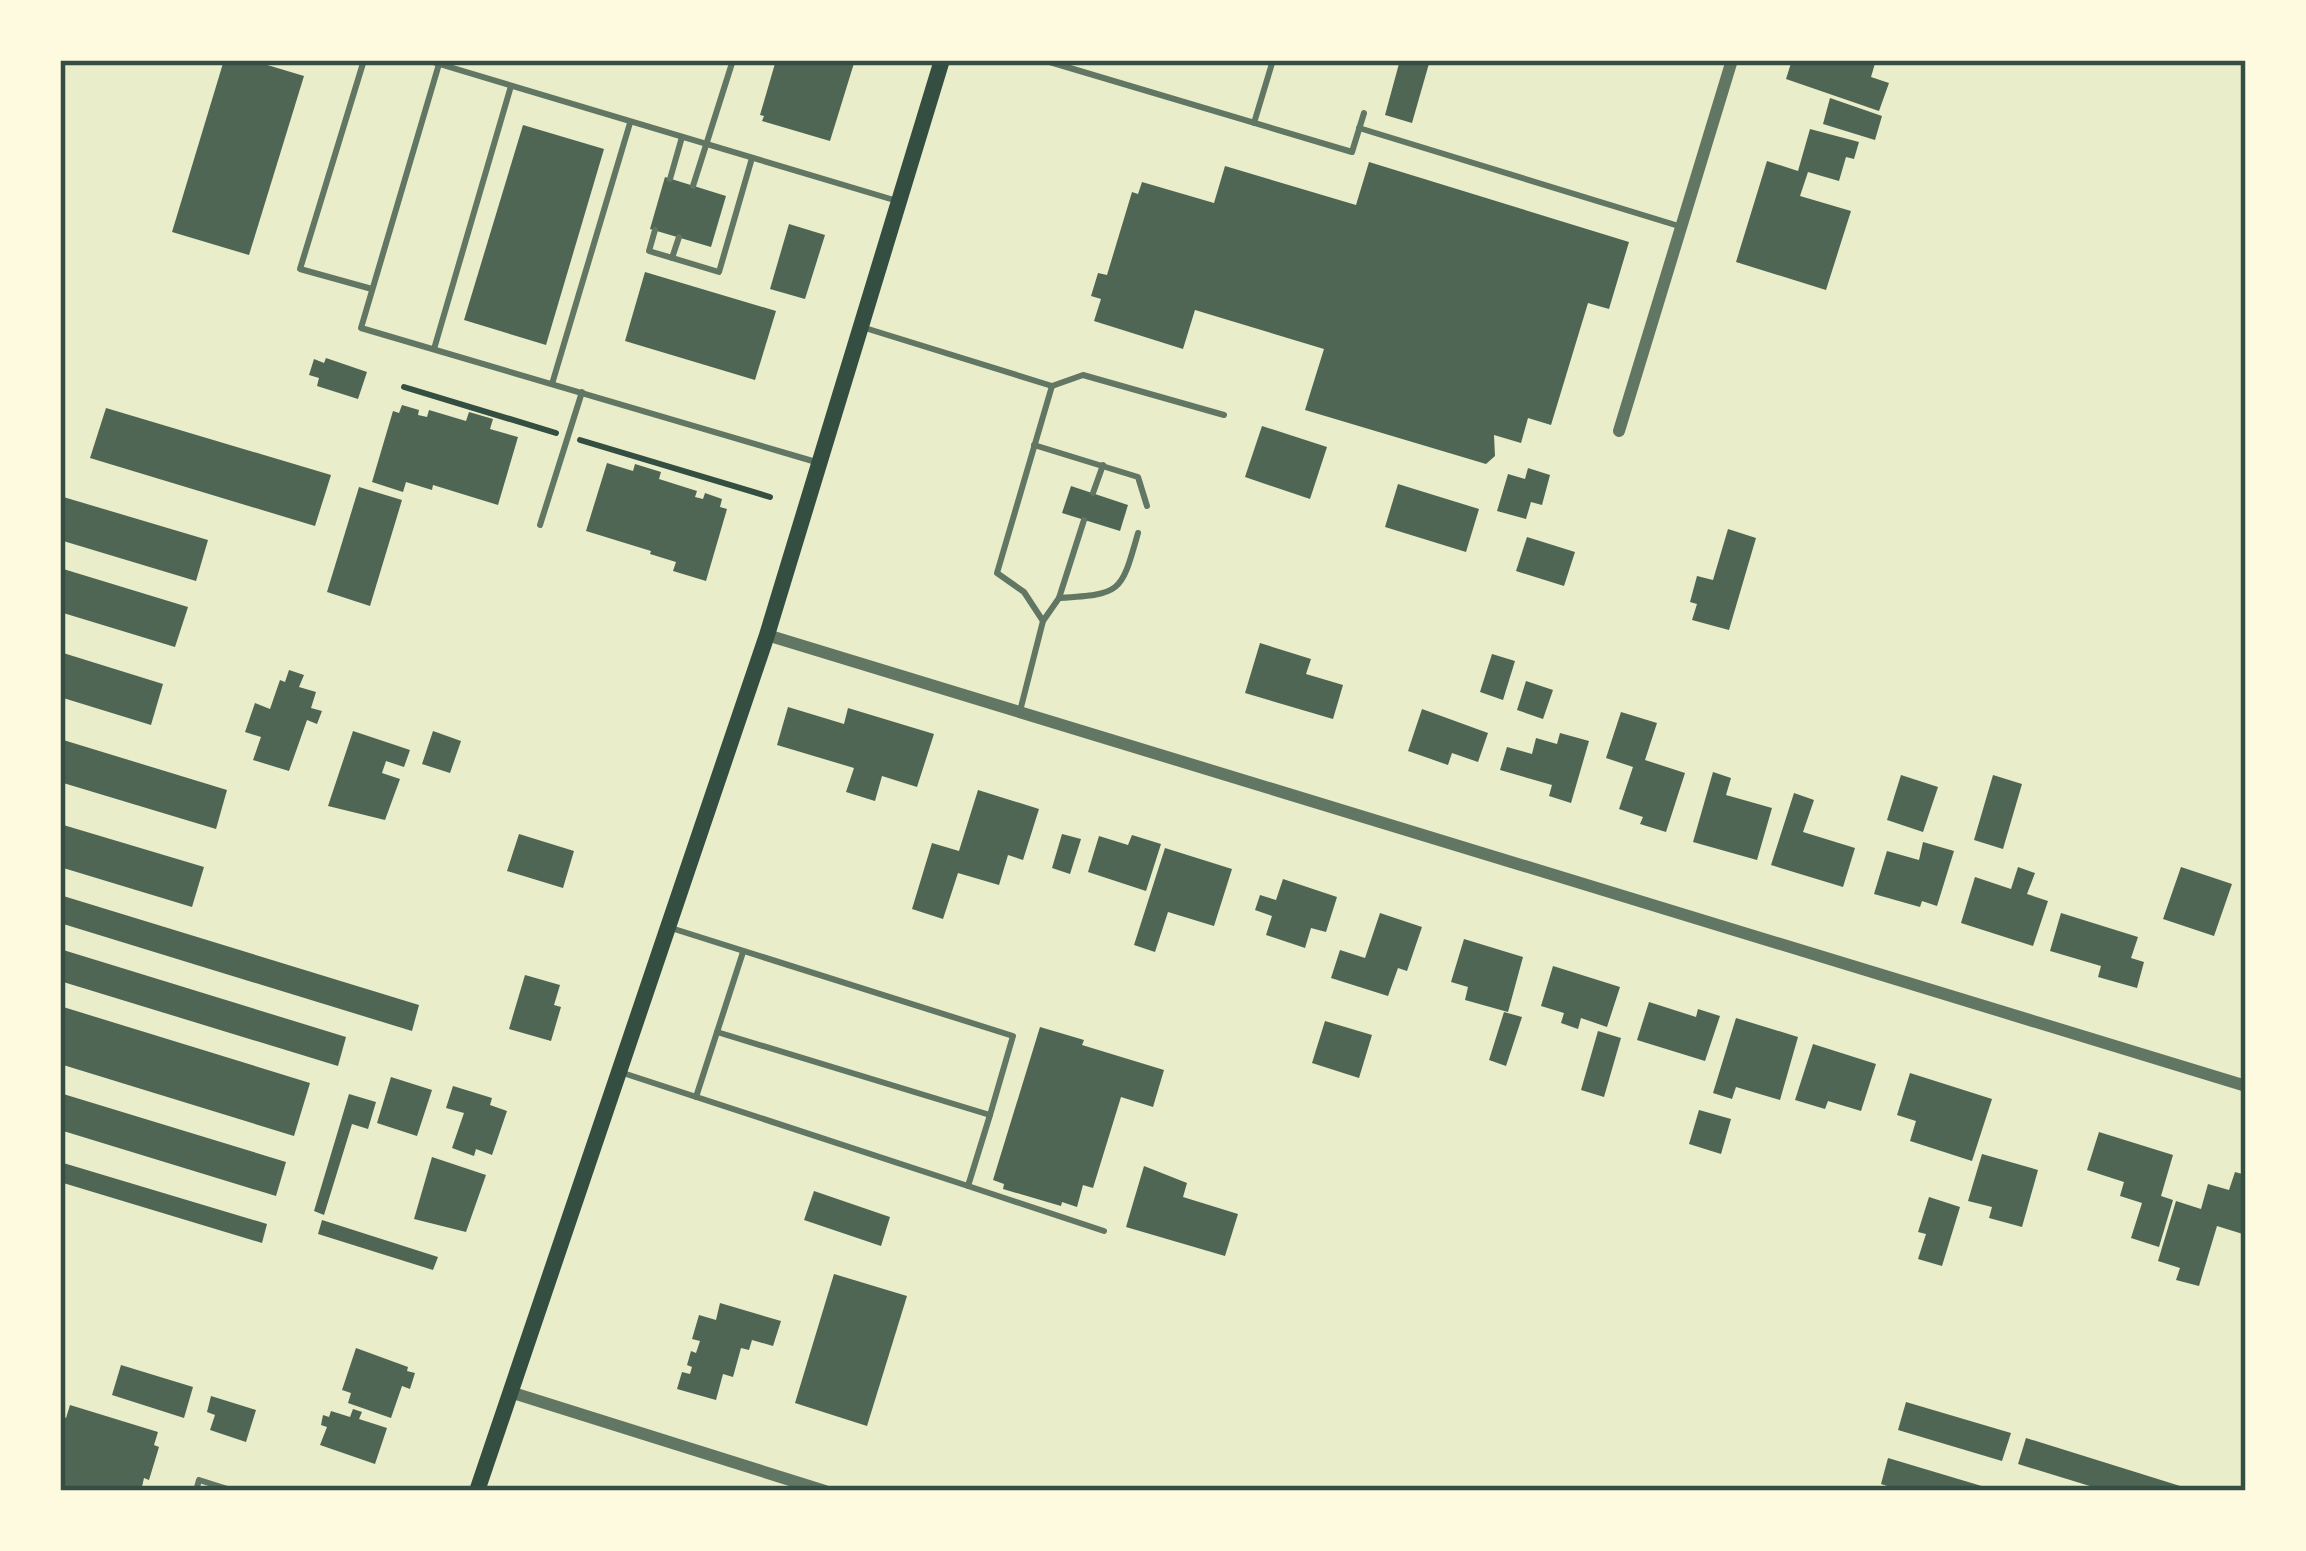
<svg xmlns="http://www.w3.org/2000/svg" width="2306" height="1551" font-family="Barlow,sans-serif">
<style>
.building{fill:#4f6655}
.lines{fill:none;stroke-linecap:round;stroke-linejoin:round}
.path{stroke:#344e41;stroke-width:6}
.service{stroke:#617663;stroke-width:6}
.minor{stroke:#617663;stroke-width:12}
.secondary{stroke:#344e41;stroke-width:16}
.neatline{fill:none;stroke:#344e41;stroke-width:4.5}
</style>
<rect width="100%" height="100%" fill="#e9edc9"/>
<g class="building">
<polygon points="224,60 251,60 304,76 249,255 172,232"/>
<polygon points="776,60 855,60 830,141 762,121 764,116 760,115"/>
<polygon points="1400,60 1430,60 1412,123 1385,115"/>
<polygon points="1792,60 1876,60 1871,77 1889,83 1879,111 1786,79"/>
<polygon points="1830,98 1882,116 1875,140 1823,124"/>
<polygon points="523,125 604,149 546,345 464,320"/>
<polygon points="1810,129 1859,142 1854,159 1846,157 1839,181 1808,172 1800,196 1851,211 1826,290 1736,262 1767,161 1798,171"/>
<polygon points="1369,162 1629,242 1609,309 1588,303 1551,425 1528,418 1521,443 1494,435 1495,456 1486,464 1305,410 1324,349 1195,310 1183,349 1094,321 1101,299 1091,296 1098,273 1107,275 1132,192 1138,194 1142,182 1214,203 1225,166 1356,205"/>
<polygon points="665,177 726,196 711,247 650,229"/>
<polygon points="789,224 825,235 805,299 770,289"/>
<polygon points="645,272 776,311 755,380 625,341"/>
<polygon points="326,358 367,372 358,399 317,386 319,378 309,375 314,359 324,363"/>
<polygon points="402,405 419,410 418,415 427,417 429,410 466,421 469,412 493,419 490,429 518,437 498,505 433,485 432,490 406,482 403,492 372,482 393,411 399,413"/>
<polygon points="106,408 331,475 315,526 90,458"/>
<polygon points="1262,426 1327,447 1310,499 1245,477"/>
<polygon points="607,463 633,471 635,464 661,472 659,479 697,491 695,497 703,499 705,493 722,499 720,507 727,509 706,581 673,571 676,562 650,554 651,551 586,531"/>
<polygon points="1528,468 1550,475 1542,505 1531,502 1526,519 1497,511 1508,474 1525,479"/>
<polygon points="1398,484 1479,509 1466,552 1385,527"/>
<polygon points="1071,486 1128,505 1120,531 1062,513"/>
<polygon points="359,487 402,500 370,606 327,592"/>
<polygon points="60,496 208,540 196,581 60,540"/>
<polygon points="1728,529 1756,538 1729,630 1692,620 1697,604 1690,602 1697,576 1713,580"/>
<polygon points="1527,537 1575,552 1564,586 1516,571"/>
<polygon points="60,568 188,607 175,647 60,612"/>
<polygon points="1260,643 1311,659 1306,674 1343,685 1333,719 1245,693"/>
<polygon points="60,652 163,684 151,725 60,697"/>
<polygon points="1492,654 1515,661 1503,700 1480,692"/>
<polygon points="289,670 304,675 299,687 316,692 311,708 322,711 317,724 307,720 289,771 253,760 261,737 245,732 255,703 270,709 280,680 285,682"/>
<polygon points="1526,681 1553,690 1543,719 1517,710"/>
<polygon points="788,707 844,724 848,708 934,734 917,787 882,776 875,801 846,792 854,768 777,745"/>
<polygon points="1422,709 1488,733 1478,762 1452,753 1448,765 1408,751"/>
<polygon points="1621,712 1657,723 1645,760 1685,773 1666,832 1640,824 1643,817 1619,809 1633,767 1606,758"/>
<polygon points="353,731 410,750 404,767 386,761 382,773 400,779 385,820 328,806"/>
<polygon points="433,731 461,741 450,773 422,764"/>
<polygon points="1560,733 1589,741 1571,803 1549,796 1552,785 1500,770 1507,747 1532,754 1536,738 1557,744"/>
<polygon points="60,739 227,790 216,829 60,782"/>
<polygon points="1713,772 1731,778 1726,795 1772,808 1757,860 1693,842"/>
<polygon points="1901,775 1938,787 1923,832 1887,820"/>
<polygon points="1993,775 2022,784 2003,849 1974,840"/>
<polygon points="978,790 1039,809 1023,860 1008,855 999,885 958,873 943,919 912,909 932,843 959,851"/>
<polygon points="1794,793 1814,800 1803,832 1855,848 1843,887 1771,865"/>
<polygon points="60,824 204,867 192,907 60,867"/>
<polygon points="519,834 574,851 563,888 507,871"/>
<polygon points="1062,834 1081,839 1070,874 1052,868"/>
<polygon points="1132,835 1161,844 1146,891 1088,872 1099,836 1128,845"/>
<polygon points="1923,842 1954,851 1937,906 1922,901 1920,907 1874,894 1887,851 1919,860"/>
<polygon points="1165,848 1232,869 1214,926 1168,912 1155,952 1134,945"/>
<polygon points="2018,867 2035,873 2027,894 2048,901 2033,946 1961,923 1975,877 2011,889"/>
<polygon points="2181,867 2232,884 2214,936 2163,919"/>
<polygon points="1283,879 1337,897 1326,932 1311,928 1305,948 1266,935 1272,916 1255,910 1260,895 1276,900"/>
<polygon points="60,895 419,1005 412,1031 60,923"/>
<polygon points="1380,913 1422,927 1407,971 1398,968 1388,996 1331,978 1340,950 1365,958"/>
<polygon points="2061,913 2138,937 2131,958 2144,962 2137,988 2098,977 2101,966 2050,951"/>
<polygon points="1464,939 1523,957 1508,1012 1465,1000 1468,987 1451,982"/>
<polygon points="60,949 346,1037 338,1066 60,981"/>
<polygon points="1553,966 1620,987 1607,1027 1581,1018 1578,1029 1561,1023 1564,1013 1541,1006"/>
<polygon points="525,975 560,985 554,1005 561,1007 551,1041 509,1029"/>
<polygon points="1649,1002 1696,1017 1698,1009 1720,1016 1705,1061 1637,1040"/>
<polygon points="60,1006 310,1083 294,1136 60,1064"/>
<polygon points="1504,1012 1522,1017 1506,1066 1489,1060"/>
<polygon points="1736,1018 1798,1037 1780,1100 1736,1087 1732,1099 1713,1093"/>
<polygon points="1325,1021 1372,1035 1359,1078 1312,1063"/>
<polygon points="1040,1027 1084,1040 1082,1045 1164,1070 1153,1107 1121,1097 1093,1188 1083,1185 1077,1207 1062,1202 1061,1206 1003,1189 1004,1184 993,1180"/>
<polygon points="1598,1031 1621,1038 1604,1097 1581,1090"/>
<polygon points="1813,1044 1876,1064 1861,1111 1828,1101 1825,1109 1795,1100"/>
<polygon points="1910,1073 1992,1099 1972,1161 1910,1141 1916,1121 1897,1115"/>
<polygon points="391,1077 432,1090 417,1136 377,1123"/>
<polygon points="453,1086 492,1098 490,1105 507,1111 492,1155 476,1149 474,1156 452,1148 464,1113 446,1108"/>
<polygon points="60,1093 286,1162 276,1196 60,1130"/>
<polygon points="349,1094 376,1102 368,1129 352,1124 324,1215 314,1211"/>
<polygon points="1699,1110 1731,1119 1721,1154 1689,1144"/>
<polygon points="2099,1132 2173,1155 2161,1196 2173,1200 2159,1247 2131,1238 2142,1203 2120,1196 2124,1182 2087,1170"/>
<polygon points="1982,1154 2038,1170 2022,1227 1989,1218 1992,1207 1968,1201"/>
<polygon points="432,1157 486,1175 466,1232 414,1219"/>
<polygon points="60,1162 267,1224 262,1243 60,1182"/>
<polygon points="1144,1166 1187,1183 1183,1197 1238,1214 1225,1256 1126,1227"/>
<polygon points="2235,1172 2246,1175 2246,1235 2217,1226 2199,1286 2176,1280 2180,1268 2158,1261 2176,1201 2201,1209 2208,1184 2229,1190"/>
<polygon points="814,1191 890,1217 881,1246 804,1220"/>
<polygon points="1929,1197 1960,1207 1942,1266 1918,1259 1926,1234 1918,1232"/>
<polygon points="322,1220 438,1257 433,1270 318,1234"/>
<polygon points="834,1274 907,1296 867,1426 795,1403"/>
<polygon points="720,1303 781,1321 773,1346 752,1340 749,1350 741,1348 733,1377 723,1374 716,1400 677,1389 682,1372 690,1374 692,1367 687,1365 691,1351 696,1353 700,1341 692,1339 699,1315 716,1320"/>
<polygon points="356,1348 408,1367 407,1371 415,1373 410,1389 402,1386 391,1418 348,1403 351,1393 342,1390"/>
<polygon points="121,1365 193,1387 184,1418 112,1395"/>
<polygon points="211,1396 256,1410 246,1442 210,1430 215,1415 207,1412"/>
<polygon points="1906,1402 2011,1433 2002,1461 1898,1430"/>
<polygon points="70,1405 158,1432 154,1445 159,1447 149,1480 144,1478 141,1491 60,1491 60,1421 61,1416 66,1418"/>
<polygon points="353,1409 362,1412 359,1419 387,1428 375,1464 320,1445 327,1427 321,1425 323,1415 329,1417 331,1411 350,1417"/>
<polygon points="2026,1438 2193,1490 2193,1491 2106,1491 2018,1464"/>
<polygon points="1888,1458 1995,1490 1995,1491 1903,1491 1881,1484"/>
</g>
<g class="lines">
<g class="path">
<polyline points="404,387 556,433"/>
<polyline points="580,440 770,497"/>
</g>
<g class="service">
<polyline points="364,60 300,269 372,289"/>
<polyline points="426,60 894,200"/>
<polyline points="1043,60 1352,152 1364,113"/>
<polyline points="439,64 361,328 816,462"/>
<polyline points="1254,123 1273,60"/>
<polyline points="1359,128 1682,227"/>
<polyline points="670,179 682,137"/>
<polyline points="693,186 733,60"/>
<polyline points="655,230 649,251 719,272 752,158"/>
<polyline points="672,258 679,237"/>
<polyline points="865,328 1052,386 1083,375 1224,415"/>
<polyline points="434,349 511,86"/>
<polyline points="552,384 630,123"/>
<polyline points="1034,445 1138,477 1147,506"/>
<polyline points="1093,493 1103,465"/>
<polyline points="540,525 582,392"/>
<path d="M1059 598C1122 594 1121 593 1138 533"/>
<polyline points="1043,621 1059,598 1084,520"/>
<polyline points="1020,711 1043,621 1024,592 997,573 1052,386"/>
<polyline points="671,928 1013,1036 990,1115 717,1032"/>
<polyline points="623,1073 968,1186"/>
<polyline points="696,1097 743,952"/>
<polyline points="990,1115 968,1186 1104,1231"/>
<polyline points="196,1491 199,1480 234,1491"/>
</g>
<g class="minor">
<polyline points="1619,431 1732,60"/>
<polyline points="767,635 2246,1086"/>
<polyline points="510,1392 825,1491"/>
</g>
<polyline class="secondary" points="477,1491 767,635 942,60"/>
</g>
<rect width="2306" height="1551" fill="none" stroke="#fefae0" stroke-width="126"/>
<rect x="63" y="63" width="2180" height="1425" class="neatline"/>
</svg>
